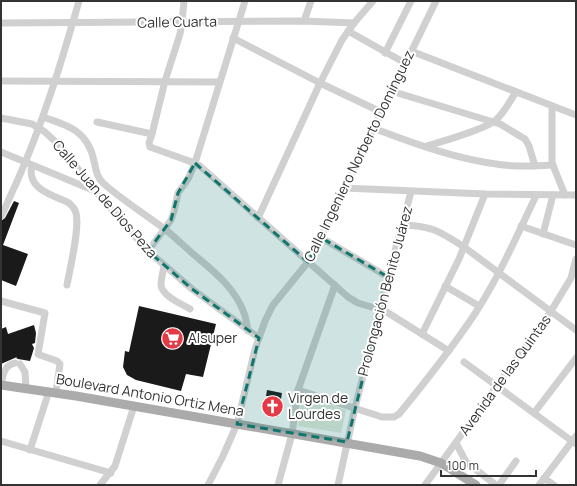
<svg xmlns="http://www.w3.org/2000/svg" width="577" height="486" font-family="Manrope,sans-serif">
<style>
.green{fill:#e6ecdf}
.building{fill:#1a1a1a}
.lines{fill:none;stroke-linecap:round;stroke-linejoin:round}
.minor{stroke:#d0d0d0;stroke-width:7}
.major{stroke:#ababab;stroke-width:9}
.marked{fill:#0f766e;fill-opacity:0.2;stroke:#0f766e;stroke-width:3;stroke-dasharray:8 5;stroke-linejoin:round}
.labels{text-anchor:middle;stroke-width:4;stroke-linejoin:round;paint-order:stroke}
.street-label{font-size:14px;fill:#333;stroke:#fff}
.poi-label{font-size:14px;fill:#333;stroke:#fff;text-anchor:start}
</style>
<rect width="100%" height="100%" fill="#fff"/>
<polygon class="green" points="302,395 346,410 341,433 298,426"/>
<g class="building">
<polygon points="14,201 19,203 3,245 28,254 16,286 1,280 1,221 5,218"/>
<polygon points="139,306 216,324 203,377 186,374 181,391 136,380 127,375 123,367 125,351 129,352"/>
<polygon points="34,325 36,333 35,343 32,344 34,348 30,361 18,359 16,358 17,357 1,364 1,329 6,327 8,334"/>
<polygon points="267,390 282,393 278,417 266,415 269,396 266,396"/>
</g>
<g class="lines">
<g class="minor">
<polyline points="184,1 182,22 180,34 165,81 152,134 149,143 150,147 189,161 200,166 348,297 358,303 385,311 449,351"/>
<polyline points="304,21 311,1"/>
<polyline points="1,23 304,21 354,23"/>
<polyline points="348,31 405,63"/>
<polyline points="233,38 320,83 381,112"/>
<polyline points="411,51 576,115"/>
<polyline points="385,53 411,1"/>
<polyline points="1,81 219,82"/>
<polyline points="391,91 500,124 525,139 529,146 535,166"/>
<polyline points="552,106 552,163 565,195"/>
<path d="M43 117C68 125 88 131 94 161 96 169 96 176 103 183 122 200 145 214 166 230 177 239 187 249 198 258 216 273 236 290 244 313 246 318 247 325 248 331"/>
<polyline points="1,118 32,124 45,132 60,146 96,192 148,251 192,289 259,338"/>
<polyline points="97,122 152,134"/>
<path d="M373 128C415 144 459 160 503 165 520 167 536 166 553 165"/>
<path d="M427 146C443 141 484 130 496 120 504 113 510 101 516 92"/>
<polyline points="1,152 95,191"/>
<path d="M32 166C26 189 53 195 69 203 72 206 75 208 76 213 80 228 70 268 67 285"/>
<polyline points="344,188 485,194 576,195"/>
<path d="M1 216C6 207 10 196 15 186 42 126 61 64 79 1"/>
<polyline points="258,218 320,83 342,40 354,23 373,1"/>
<path d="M403 225C432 226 439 231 464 247L576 330"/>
<polyline points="521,226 576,245"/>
<polyline points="543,234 553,195"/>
<polyline points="320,237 388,277"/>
<polyline points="148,251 171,220 174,211 178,193 188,179 195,163 245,1"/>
<path d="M164 266C163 272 161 279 161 285 162 296 182 304 190 309"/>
<polyline points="445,286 479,306"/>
<polyline points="1,301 45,313 38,354 40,355 57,361 60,364 56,393"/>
<polyline points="422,334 459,259 485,194"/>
<polyline points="464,362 576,444"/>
<polyline points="20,364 25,372 26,388"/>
<path d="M1 385C3 375 4 365 15 363"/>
<path d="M298 390 382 417H394L399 414C426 381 453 347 476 312 500 275 517 235 536 196"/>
<polyline points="534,413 576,358"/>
<polyline points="1,441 111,473"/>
<polyline points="456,443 466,462 496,485"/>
<polyline points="30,450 49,391"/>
<polyline points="544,478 554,485"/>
<polyline points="100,485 115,466 134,406"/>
<polyline points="208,485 223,456 237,424 255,349 265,321 273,305 308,262 312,255 436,1"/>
<polyline points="278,485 292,434 298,390 335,285"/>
<polyline points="338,485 355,408 388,277 411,192"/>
<polyline points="425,485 551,311 571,278 576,259"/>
<polyline points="499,485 516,461"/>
<polyline points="539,485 576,436"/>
</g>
<polyline class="major" points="1,385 76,396 420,456 441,463 476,485"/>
</g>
<path class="marked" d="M195 163 308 262 320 237 388 277 347 442 237 424 259 338 192 289 148 251 171 220 178 193Z"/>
<defs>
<symbol id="supermarket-disc" viewBox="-11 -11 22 22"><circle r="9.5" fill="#e63946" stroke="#fff"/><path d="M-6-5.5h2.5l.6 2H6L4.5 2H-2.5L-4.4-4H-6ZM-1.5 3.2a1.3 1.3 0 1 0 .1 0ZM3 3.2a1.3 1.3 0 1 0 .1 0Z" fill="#fff"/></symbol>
<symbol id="church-disc" viewBox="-11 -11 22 22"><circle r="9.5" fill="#e63946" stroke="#fff"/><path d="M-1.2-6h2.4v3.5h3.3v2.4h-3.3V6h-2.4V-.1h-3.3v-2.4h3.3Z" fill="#fff"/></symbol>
</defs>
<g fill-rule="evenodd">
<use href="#supermarket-disc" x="160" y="326" width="25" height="25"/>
<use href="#church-disc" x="260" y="394" width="25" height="25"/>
</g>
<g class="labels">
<g class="street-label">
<text transform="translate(177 22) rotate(-1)" y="5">Calle Cuarta</text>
<text transform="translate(359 156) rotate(-64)" y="5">Calle Ingeniero Norberto Domínguez</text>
<text transform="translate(105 199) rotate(49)" y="5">Calle Juan de Dios Peza</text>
<text transform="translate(385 291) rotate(-75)" y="5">Prolongación Benito Juárez</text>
<text transform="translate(505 375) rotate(-54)" y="5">Avenida de las Quintas</text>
<text transform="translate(150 395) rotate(10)" y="5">Boulevard Antonio Ortiz Mena</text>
</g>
<g class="poi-label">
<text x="188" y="343">Alsuper</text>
<text x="288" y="403">Virgen de<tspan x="288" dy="16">Lourdes</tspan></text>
</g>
</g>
<rect width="577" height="486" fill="none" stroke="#333333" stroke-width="4"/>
<path d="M441 470v6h95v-6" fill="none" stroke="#333333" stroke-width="2"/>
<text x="447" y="470" font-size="12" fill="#333333" stroke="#ffffff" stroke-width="3" paint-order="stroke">100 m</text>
</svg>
